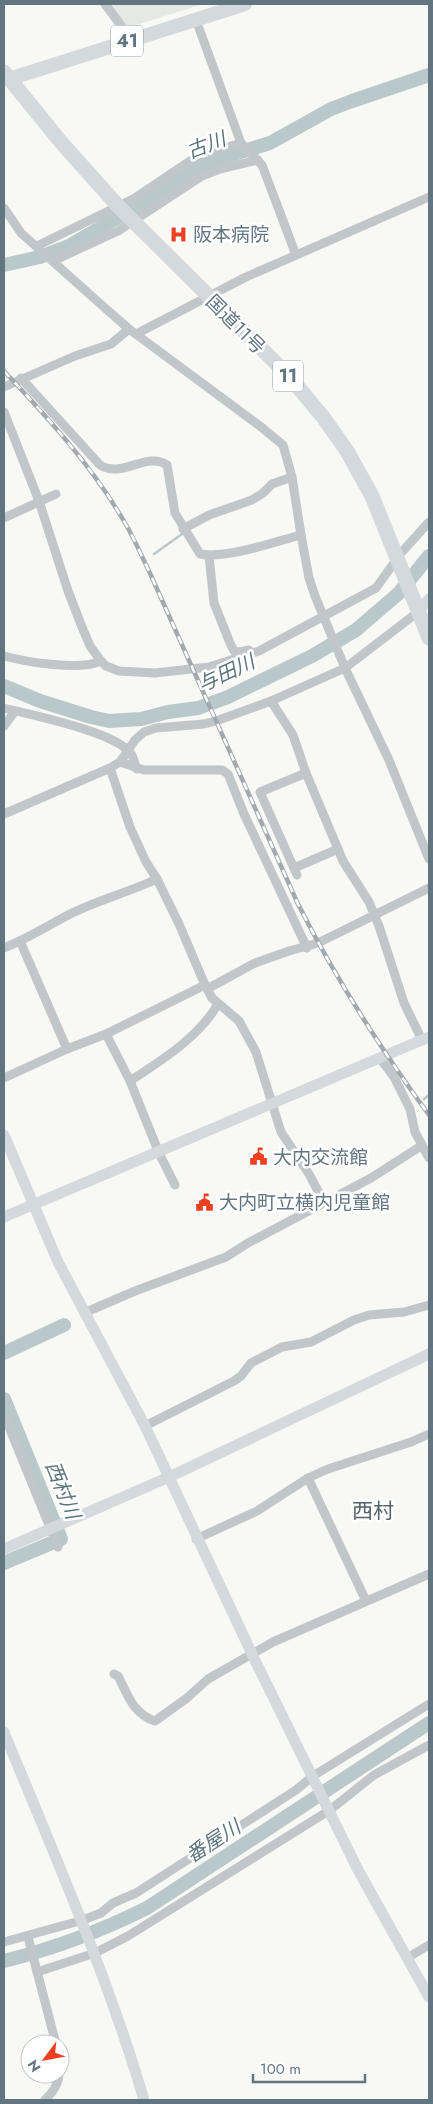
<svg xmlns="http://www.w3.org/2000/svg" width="433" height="2104" font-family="Jost,'Noto Sans JP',sans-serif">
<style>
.built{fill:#e6e8e6}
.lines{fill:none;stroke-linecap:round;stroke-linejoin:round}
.stream{stroke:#b9c8cb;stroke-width:2.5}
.river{stroke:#b9c8cb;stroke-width:14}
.street{stroke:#c1c6ca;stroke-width:9}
.secondary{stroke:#d3d9dc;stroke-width:11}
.primary{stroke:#d3d9dc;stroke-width:14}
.highway{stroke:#d3d9dc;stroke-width:15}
.rail-casing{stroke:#a2aab0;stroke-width:4.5}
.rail{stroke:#fff;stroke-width:2.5;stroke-dasharray:8;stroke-linecap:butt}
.labels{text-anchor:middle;stroke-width:5;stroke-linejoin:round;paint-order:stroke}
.shield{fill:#fff;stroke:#919fa8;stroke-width:1}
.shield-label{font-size:18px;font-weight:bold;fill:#627682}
.poi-label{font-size:19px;fill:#627682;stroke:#fff;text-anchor:start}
.street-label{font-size:19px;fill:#627682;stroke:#fff}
.water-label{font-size:20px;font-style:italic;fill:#5c767c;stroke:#fff}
.quarter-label{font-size:21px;fill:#54636d;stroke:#fff}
</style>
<rect width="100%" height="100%" fill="#f8f8f5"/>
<polygon class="built" points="110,4 203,4 130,27 123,24"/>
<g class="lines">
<g class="stream">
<polyline points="154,554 182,534"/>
<polyline points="424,1099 429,1095"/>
</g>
<g class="river">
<polyline points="4,265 40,257 69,246 156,195 191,170 214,160 270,143 331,109 352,101 429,75"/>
<polyline points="4,686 40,701 91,717 109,721 141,719 168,712 198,708 228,697 312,656 356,630 399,593 429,556"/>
<polyline points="4,1353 64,1325"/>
<polyline points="4,1399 61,1539 4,1563"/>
<path d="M4 1961C56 1948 99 1932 147 1908L429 1723"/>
</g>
<g class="street">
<polyline points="105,4 125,31 129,41"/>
<polyline points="196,20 241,143 262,165 296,255"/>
<polyline points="4,208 21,233 105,308 129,329 260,426 283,445 292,477 301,535 309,578 315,596 345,668 389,760 429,859"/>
<polyline points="37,246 135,198 190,161 205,154 241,143"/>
<polyline points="53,261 118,231 202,176 220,169 258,160"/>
<polyline points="136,334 246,277 429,197"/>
<path d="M21 378 100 465C122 479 147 451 167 465L175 513 200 554C226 559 274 542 301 535"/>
<polyline points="4,387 75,356 111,344 129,329"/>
<polyline points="4,412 39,501 68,591 82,627 90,646 101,661 106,666 119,671 155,673 209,667 259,651 376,588 401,553 429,522"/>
<polyline points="4,518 56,494"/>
<polyline points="183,529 209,515 252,500 263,493 272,484 292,477"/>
<polyline points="209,556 214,603 230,643 234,651 239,652 249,650"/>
<path d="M4 656C26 662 81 671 101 661"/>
<polyline points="271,701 293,735 306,773 343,861 369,902 379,926 404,1003 422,1040"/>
<path d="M4 708C31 715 117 732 131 754 134 758 135 765 137 769"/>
<polyline points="4,726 15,711"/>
<polyline points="120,762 144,770 222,770 228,774 244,814 307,948"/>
<polyline points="110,768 130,827 146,862 157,879 179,924 205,985 212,998 239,1021 256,1052 281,1132 309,1174 324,1202"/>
<polyline points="4,814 110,768 120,762 135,740 144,732 156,728 204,724 216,721 271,701 345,668 418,612"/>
<polyline points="294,868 338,849"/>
<polyline points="297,875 260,792 306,773"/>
<polyline points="20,941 67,1049"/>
<path d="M4 948C29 938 47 926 70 914 98 900 129 892 157 879"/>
<polyline points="207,989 255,963 289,951 318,943 429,888"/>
<polyline points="106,1034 130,1081 159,1153 175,1185"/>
<polyline points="380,1058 394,1077 410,1109 415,1132 429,1158"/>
<polyline points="4,1078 67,1049 106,1034 205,985"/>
<path d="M130 1081C162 1060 198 1038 218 1004"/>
<polyline points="84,1313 135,1291 226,1257 248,1243 371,1178 421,1146"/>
<polyline points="4,1415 58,1547"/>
<polyline points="145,1426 234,1381 241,1376 251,1363 282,1347 311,1342 354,1320 369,1315 404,1312 429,1305"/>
<polyline points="308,1478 366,1601"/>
<polyline points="196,1539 257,1511 308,1478 328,1469 411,1442 429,1434"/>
<path d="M114 1674 118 1676C128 1695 133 1714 155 1721L187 1698 208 1679 273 1642 429 1574"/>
<polyline points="28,1937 56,2044"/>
<polyline points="4,1942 83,1920 101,1913 113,1903 136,1893 296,1790 313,1776 429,1704"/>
<polyline points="407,1958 429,1945"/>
<polyline points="37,1972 95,1953 128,1936 330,1810 374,1775 429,1745"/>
<path d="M45 2100C53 2092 58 2085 59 2074"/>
</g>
<g class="secondary">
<polyline points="418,612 429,599"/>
<polyline points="4,1135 58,1262 145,1426 252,1654 358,1870 429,1997"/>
<polyline points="4,1217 429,1037"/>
<polyline points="4,1549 169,1477 429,1354"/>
<path d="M4 1732C54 1854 107 1974 144 2100"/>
</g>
<polyline class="primary" points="9,79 245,4"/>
<polyline class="highway" points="4,72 60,141 118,206 288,375 323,417 347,451 372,496 429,638"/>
<defs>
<path id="rail" d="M4 371C48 418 93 467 125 523 134 538 141 555 149 571L298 904C336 979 380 1048 429 1115"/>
</defs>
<use href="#rail" class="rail-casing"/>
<use href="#rail" class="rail"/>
</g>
<defs>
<symbol id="hospital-bare" viewBox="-9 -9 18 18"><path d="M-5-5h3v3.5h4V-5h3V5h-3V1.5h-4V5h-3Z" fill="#ec4121" stroke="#fff" stroke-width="2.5" paint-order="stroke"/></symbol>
<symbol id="civic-bare" viewBox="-9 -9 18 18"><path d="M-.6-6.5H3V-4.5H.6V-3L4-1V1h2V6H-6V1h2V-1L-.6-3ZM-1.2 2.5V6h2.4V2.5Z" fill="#ec4121" stroke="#fff" stroke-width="2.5" paint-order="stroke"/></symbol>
</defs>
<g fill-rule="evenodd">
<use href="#hospital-bare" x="166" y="222" width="25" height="25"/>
<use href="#civic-bare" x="246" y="1144" width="25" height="25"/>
<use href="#civic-bare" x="192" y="1190" width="25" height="25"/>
</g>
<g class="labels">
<g class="shield">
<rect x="111" y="25.5" width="32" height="31" rx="4"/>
<rect x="273" y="360.5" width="30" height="31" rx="4"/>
</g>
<g class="shield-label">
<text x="127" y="47">41</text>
<text x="288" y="382">11</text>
</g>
<g class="poi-label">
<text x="193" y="241">阪本病院</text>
<text x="273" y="1164">大内交流館</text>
<text x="219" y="1209">大内町立横内児童館</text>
</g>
<g class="street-label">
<text transform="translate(236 324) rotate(45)" y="7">国道11号</text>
</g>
<g class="water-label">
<text transform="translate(206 145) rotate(-21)" y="7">古川</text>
<text transform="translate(226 673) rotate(-25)" y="7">与田川</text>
<text transform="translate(63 1490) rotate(68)" y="7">西村川</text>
<text transform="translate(213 1841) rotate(-33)" y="7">番屋川</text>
</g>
<g class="quarter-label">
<text x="373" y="1518">西村</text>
</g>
</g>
<rect width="433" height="2104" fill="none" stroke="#627682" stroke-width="10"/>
<g transform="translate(45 2059) rotate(238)"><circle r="24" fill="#ffffff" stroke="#c0c8cd"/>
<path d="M0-4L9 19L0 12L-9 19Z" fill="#ec4121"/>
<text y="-8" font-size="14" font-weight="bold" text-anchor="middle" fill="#627682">N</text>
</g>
<path d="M253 2074v8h112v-8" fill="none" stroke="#627682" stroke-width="2.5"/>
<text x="260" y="2074" font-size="15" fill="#627682" stroke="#ffffff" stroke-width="4" paint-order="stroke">100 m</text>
</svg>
